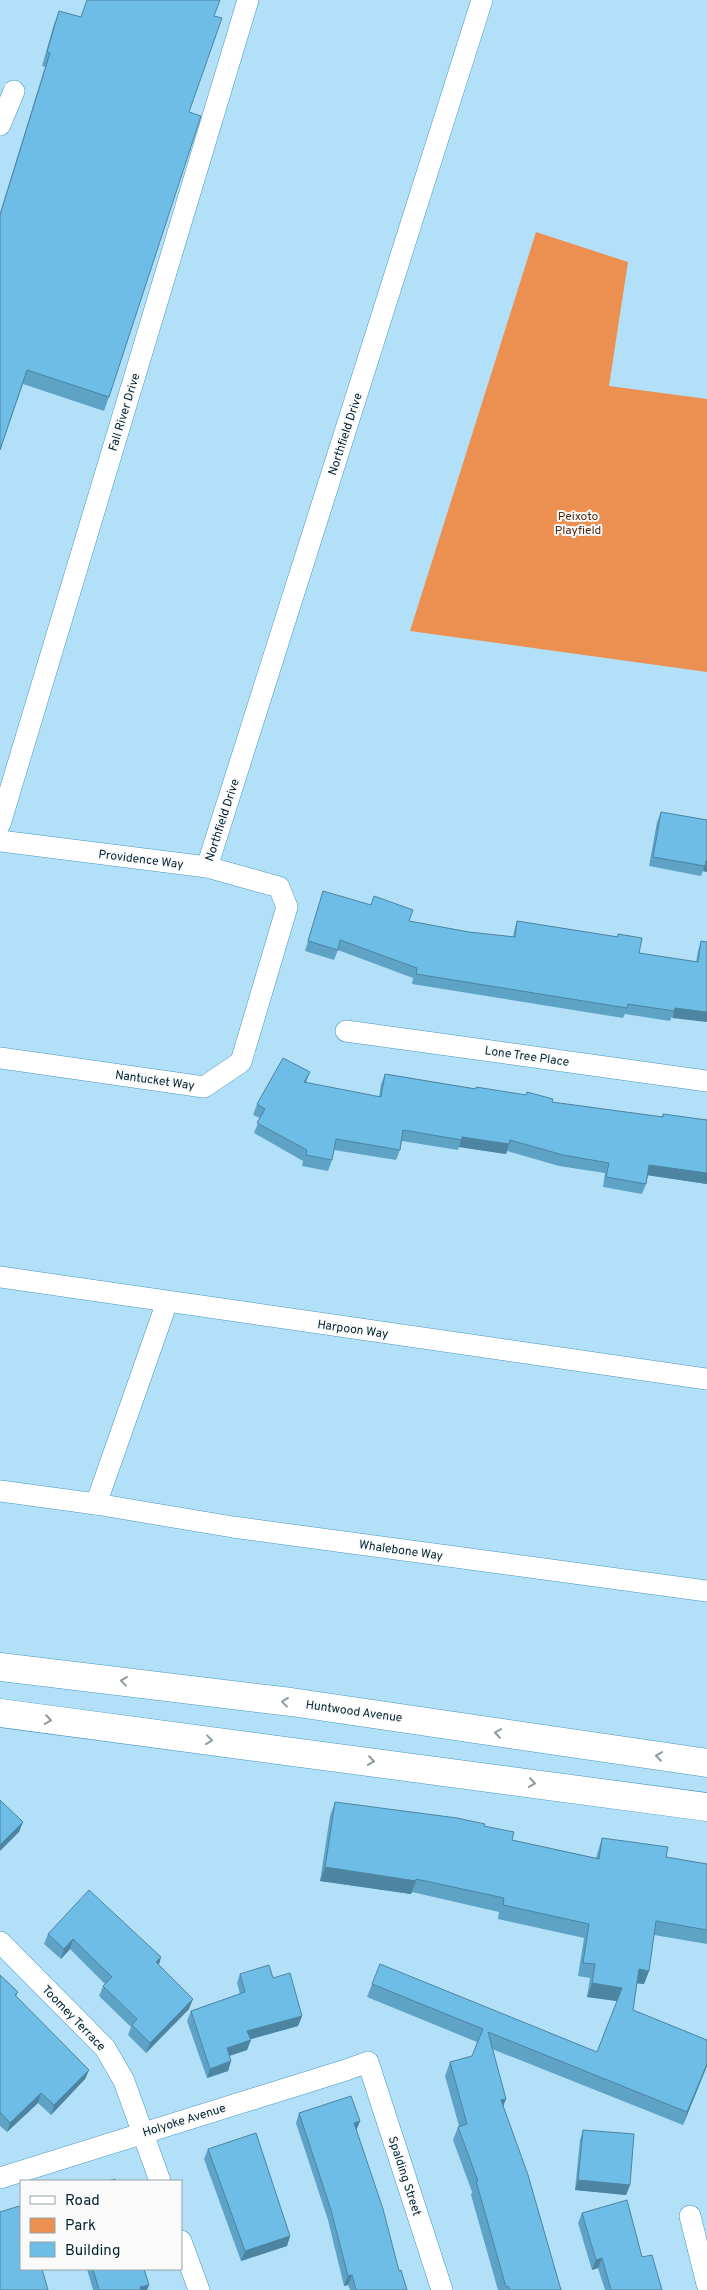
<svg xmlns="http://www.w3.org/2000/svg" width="707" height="2290" font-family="Overpass,sans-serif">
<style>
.green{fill:#ec9052}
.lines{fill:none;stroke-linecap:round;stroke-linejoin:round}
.minor-casing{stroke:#4697be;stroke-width:22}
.tertiary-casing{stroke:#4697be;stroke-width:29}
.minor{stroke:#fff;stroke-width:21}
.tertiary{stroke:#fff;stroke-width:28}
.wall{fill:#5ea3c6}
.shaded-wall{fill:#4c84a1}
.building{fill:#6dbde6;stroke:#4c84a1}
.oneway{stroke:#8c9ca2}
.labels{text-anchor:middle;stroke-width:4;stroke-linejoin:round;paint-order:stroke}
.street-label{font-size:12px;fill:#002231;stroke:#f9faf9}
.park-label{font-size:12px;fill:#532b0f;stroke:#f9faf9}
</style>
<rect width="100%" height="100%" fill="#b3e0f9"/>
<polygon class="green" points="536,232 628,262 609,386 707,399 707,672 410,631"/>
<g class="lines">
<defs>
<g id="minor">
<polyline points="0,125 14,91"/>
<polyline points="0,824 248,0"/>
<polyline points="0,841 207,867 279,887 287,907 241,1062 204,1087 0,1058"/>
<polyline points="207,867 482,0"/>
<polyline points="346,1031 707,1081"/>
<polyline points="0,1277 707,1379"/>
<polyline points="0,1491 96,1504 167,1302"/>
<polyline points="96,1504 233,1527 707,1591"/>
<polyline points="0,1942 105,2048 124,2081 160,2181"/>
<polyline points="0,2178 346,2070 368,2062 442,2290"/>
<polyline points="690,2216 707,2284"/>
<polyline points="181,2241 199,2290"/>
</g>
<g id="tertiary">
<polyline points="0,1667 291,1702 707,1763"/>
<polyline points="0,1713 707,1807"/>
</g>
</defs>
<use href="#minor" class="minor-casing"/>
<use href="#tertiary" class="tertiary-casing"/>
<use href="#minor" class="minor"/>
<use href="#tertiary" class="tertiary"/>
</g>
<g class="wall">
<polygon points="59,11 81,17 214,16 189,112 109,397 104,411 23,384 0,450 0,213 45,67 42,66 54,24"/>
<polygon points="661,812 707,820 707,872 703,871 701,876 649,866 657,822"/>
<polygon points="323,891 409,921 469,932 513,937 514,931 517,921 617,937 618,934 639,953 696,962 698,951 701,941 707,942 670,1021 625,1014 623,1018 412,984 413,978 338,950 334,960 305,951"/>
<polygon points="310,1072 306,1083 379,1097 381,1084 385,1074 552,1102 662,1117 663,1114 707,1120 707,1184 648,1175 646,1184 642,1194 603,1187 605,1173 559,1166 507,1151 506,1154 459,1147 458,1150 402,1141 400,1150 396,1160 334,1150 332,1160 328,1171 302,1166 303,1161 254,1133 260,1118 253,1115 257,1104"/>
<polygon points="335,1802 484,1826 512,1840 596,1858 598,1851 602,1838 666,1857 707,1864 707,1944 654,1935 649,1971 644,1984 637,1983 633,2010 707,2040 707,2066 683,2125 492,2049 506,2099 503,2105 561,2290 498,2290 471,2195 472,2192 453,2140 458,2127 459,2126 445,2076 450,2062 472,2056 477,2042 367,1997 372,1984 597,2052 617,2001 587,1997 590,1978 578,1976 584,1938 498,1919 499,1912 412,1892 411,1894 320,1881 330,1816"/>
<polygon points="48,1934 161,1957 159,1965 189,2009 146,2053 128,2035 131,2027 99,1996 103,1986 105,1984 70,1949 61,1959 44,1944"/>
<polygon points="240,1974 273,1978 302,2016 298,2026 250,2039 247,2050 229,2056 231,2061 228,2071 207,2078 187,2021 191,2011 240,1994 237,1983"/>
<polygon points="0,1975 18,1992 16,1997 89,2070 85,2079 51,2115 38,2103 7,2132 0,2126"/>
<polygon points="299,2113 360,2121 356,2131 399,2271 407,2290 350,2290 348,2285 344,2286 328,2220 296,2123"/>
<polygon points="583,2130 630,2185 626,2195 575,2190 580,2140"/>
<polygon points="208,2149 290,2236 287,2246 241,2261 204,2159"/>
<polygon points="582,2213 642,2257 662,2290 605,2290 598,2268 592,2270 578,2223"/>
<polygon points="87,2269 144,2269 149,2285 147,2290 93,2290"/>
</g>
<g class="shaded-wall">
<polygon points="706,861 707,861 707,872 703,871"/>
<polygon points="675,1008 707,1012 707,1022 672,1018"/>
<polygon points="462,1137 509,1144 506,1154 459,1147"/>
<polygon points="649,1165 707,1173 707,1184 646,1175"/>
<polygon points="23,1822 19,1832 0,1851 0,1845"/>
<polygon points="325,1867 416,1881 411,1894 320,1881"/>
<polygon points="73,1939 70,1949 61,1959 64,1949"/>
<polygon points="161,1957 158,1967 156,1962"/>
<polygon points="639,1969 649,1971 644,1984 634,1983"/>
<polygon points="592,1983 622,1988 617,2001 587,1997"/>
<polygon points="193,1999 189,2009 146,2053 150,2043"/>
<polygon points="302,2016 298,2026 244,2041 247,2031"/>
<polygon points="251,2040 247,2050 223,2058 227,2048"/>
<polygon points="231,2061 228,2071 207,2078 210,2069"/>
<polygon points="707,2064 707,2066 683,2125 687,2112"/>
<polygon points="89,2070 85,2079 51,2115 54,2105"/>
<polygon points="41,2093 38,2103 7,2132 10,2123"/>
<polygon points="506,2099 501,2112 501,2100"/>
<polygon points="360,2121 356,2131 354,2123"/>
<polygon points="578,2180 630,2185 626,2195 575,2190"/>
<polygon points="290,2236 287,2246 241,2261 245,2251"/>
<polygon points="602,2258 598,2268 592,2270 596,2260"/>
<polygon points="352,2275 348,2285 344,2286 348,2276"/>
<polygon points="149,2285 147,2290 139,2290 140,2287"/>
</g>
<g class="building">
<polygon points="87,0 220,0 214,16 222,18 189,112 201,116 109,397 27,370 0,450 0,215 50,53 47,52 59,11 81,17"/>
<polygon points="661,812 707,820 707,861 706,861 705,866 653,857"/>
<polygon points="323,891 371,905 374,896 413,910 409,921 469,932 515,937 517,921 618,937 618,934 642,938 639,953 698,962 701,941 707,942 707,1012 675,1008 674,1011 628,1004 627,1008 416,974 417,968 340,940 338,950 308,941"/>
<polygon points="283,1058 310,1072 304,1082 381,1097 385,1074 476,1089 476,1087 526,1095 527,1092 553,1099 552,1102 663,1117 663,1114 707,1120 707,1173 649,1165 646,1184 606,1177 609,1163 563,1155 510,1140 509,1144 462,1137 462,1140 403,1130 400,1150 336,1139 332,1160 306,1155 307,1150 257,1123 265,1109 257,1104"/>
<polygon points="0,1800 23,1822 0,1845"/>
<polygon points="335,1802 457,1818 485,1824 484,1826 514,1832 512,1840 599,1859 602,1838 668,1847 666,1857 707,1864 707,1930 656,1921 649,1971 639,1969 633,2010 707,2040 707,2064 687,2112 488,2032 506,2099 501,2100 528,2175 561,2290 510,2290 508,2286 506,2287 476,2181 478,2181 458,2127 467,2124 450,2062 472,2056 483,2029 372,1984 380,1964 597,2052 622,1988 592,1983 595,1964 583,1963 589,1924 503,1905 504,1898 416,1879 416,1881 325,1867"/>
<polygon points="89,1890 161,1957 156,1962 193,1999 150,2043 132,2025 137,2019 103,1986 112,1977 73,1939 64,1949 48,1934"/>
<polygon points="269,1965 273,1978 290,1973 302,2016 247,2031 251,2040 227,2048 231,2061 210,2069 191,2011 245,1992 240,1974"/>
<polygon points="0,1975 18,1992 15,1995 89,2070 54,2105 41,2093 10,2123 1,2113 0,2114"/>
<polygon points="351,2096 360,2121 354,2123 383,2209 399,2271 401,2270 407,2290 356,2290 352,2275 348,2276 331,2210 299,2113"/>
<polygon points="583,2130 634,2134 630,2185 578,2180"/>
<polygon points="256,2133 290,2236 245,2251 208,2149"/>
<polygon points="115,2179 116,2181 108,2181"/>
<polygon points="627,2200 642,2257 652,2255 662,2290 611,2290 602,2258 596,2260 582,2213"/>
<polygon points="19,2206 21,2211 21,2269 42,2269 48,2290 0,2290 0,2212"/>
<polygon points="93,2269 144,2269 149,2285 140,2287 141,2290 99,2290"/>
</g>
<defs><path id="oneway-chevron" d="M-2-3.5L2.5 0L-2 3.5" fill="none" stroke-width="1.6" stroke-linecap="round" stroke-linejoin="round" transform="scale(1.25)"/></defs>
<g class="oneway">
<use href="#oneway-chevron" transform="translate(124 1681) rotate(-173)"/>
<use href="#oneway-chevron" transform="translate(285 1702) rotate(-173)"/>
<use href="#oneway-chevron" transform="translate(48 1720) rotate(9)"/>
<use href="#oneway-chevron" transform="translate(498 1733) rotate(-172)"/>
<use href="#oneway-chevron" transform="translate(209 1740) rotate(7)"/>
<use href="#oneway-chevron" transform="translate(659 1756) rotate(-172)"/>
<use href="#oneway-chevron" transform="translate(371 1761) rotate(8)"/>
<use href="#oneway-chevron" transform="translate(532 1783) rotate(8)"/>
</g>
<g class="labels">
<g class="street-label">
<text transform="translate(124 412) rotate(-73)" y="4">Fall River Drive</text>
<text transform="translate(345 434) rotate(-72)" y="4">Northfield Drive</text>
<text transform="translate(222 820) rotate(-72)" y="4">Northfield Drive</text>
<text transform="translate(141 859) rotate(7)" y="4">Providence Way</text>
<text transform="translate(527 1056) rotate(8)" y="4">Lone Tree Place</text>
<text transform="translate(155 1080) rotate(8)" y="4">Nantucket Way</text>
<text transform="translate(353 1329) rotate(8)" y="4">Harpoon Way</text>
<text transform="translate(401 1550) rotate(8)" y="4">Whalebone Way</text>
<text transform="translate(354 1711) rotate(8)" y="4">Huntwood Avenue</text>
<text transform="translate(74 2018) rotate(46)" y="4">Toomey Terrace</text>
<text transform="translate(184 2120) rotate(-17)" y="4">Holyoke Avenue</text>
<text transform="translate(405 2176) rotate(72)" y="4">Spalding Street</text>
</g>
<g class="park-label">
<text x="578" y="520">Peixoto<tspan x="578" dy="14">Playfield</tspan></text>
</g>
</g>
<rect x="20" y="2180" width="162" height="90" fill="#f9faf9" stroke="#95a4a9"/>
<rect x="30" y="2196" width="25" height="8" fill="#ffffff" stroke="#95a4a9"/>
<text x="65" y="2205" font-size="15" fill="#002231">Road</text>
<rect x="30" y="2218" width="25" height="15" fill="#ec9052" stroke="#95a4a9"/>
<text x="65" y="2230" font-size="15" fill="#002231">Park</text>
<rect x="30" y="2242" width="25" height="15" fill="#6dbde6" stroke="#95a4a9"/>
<text x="65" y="2255" font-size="15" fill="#002231">Building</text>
</svg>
